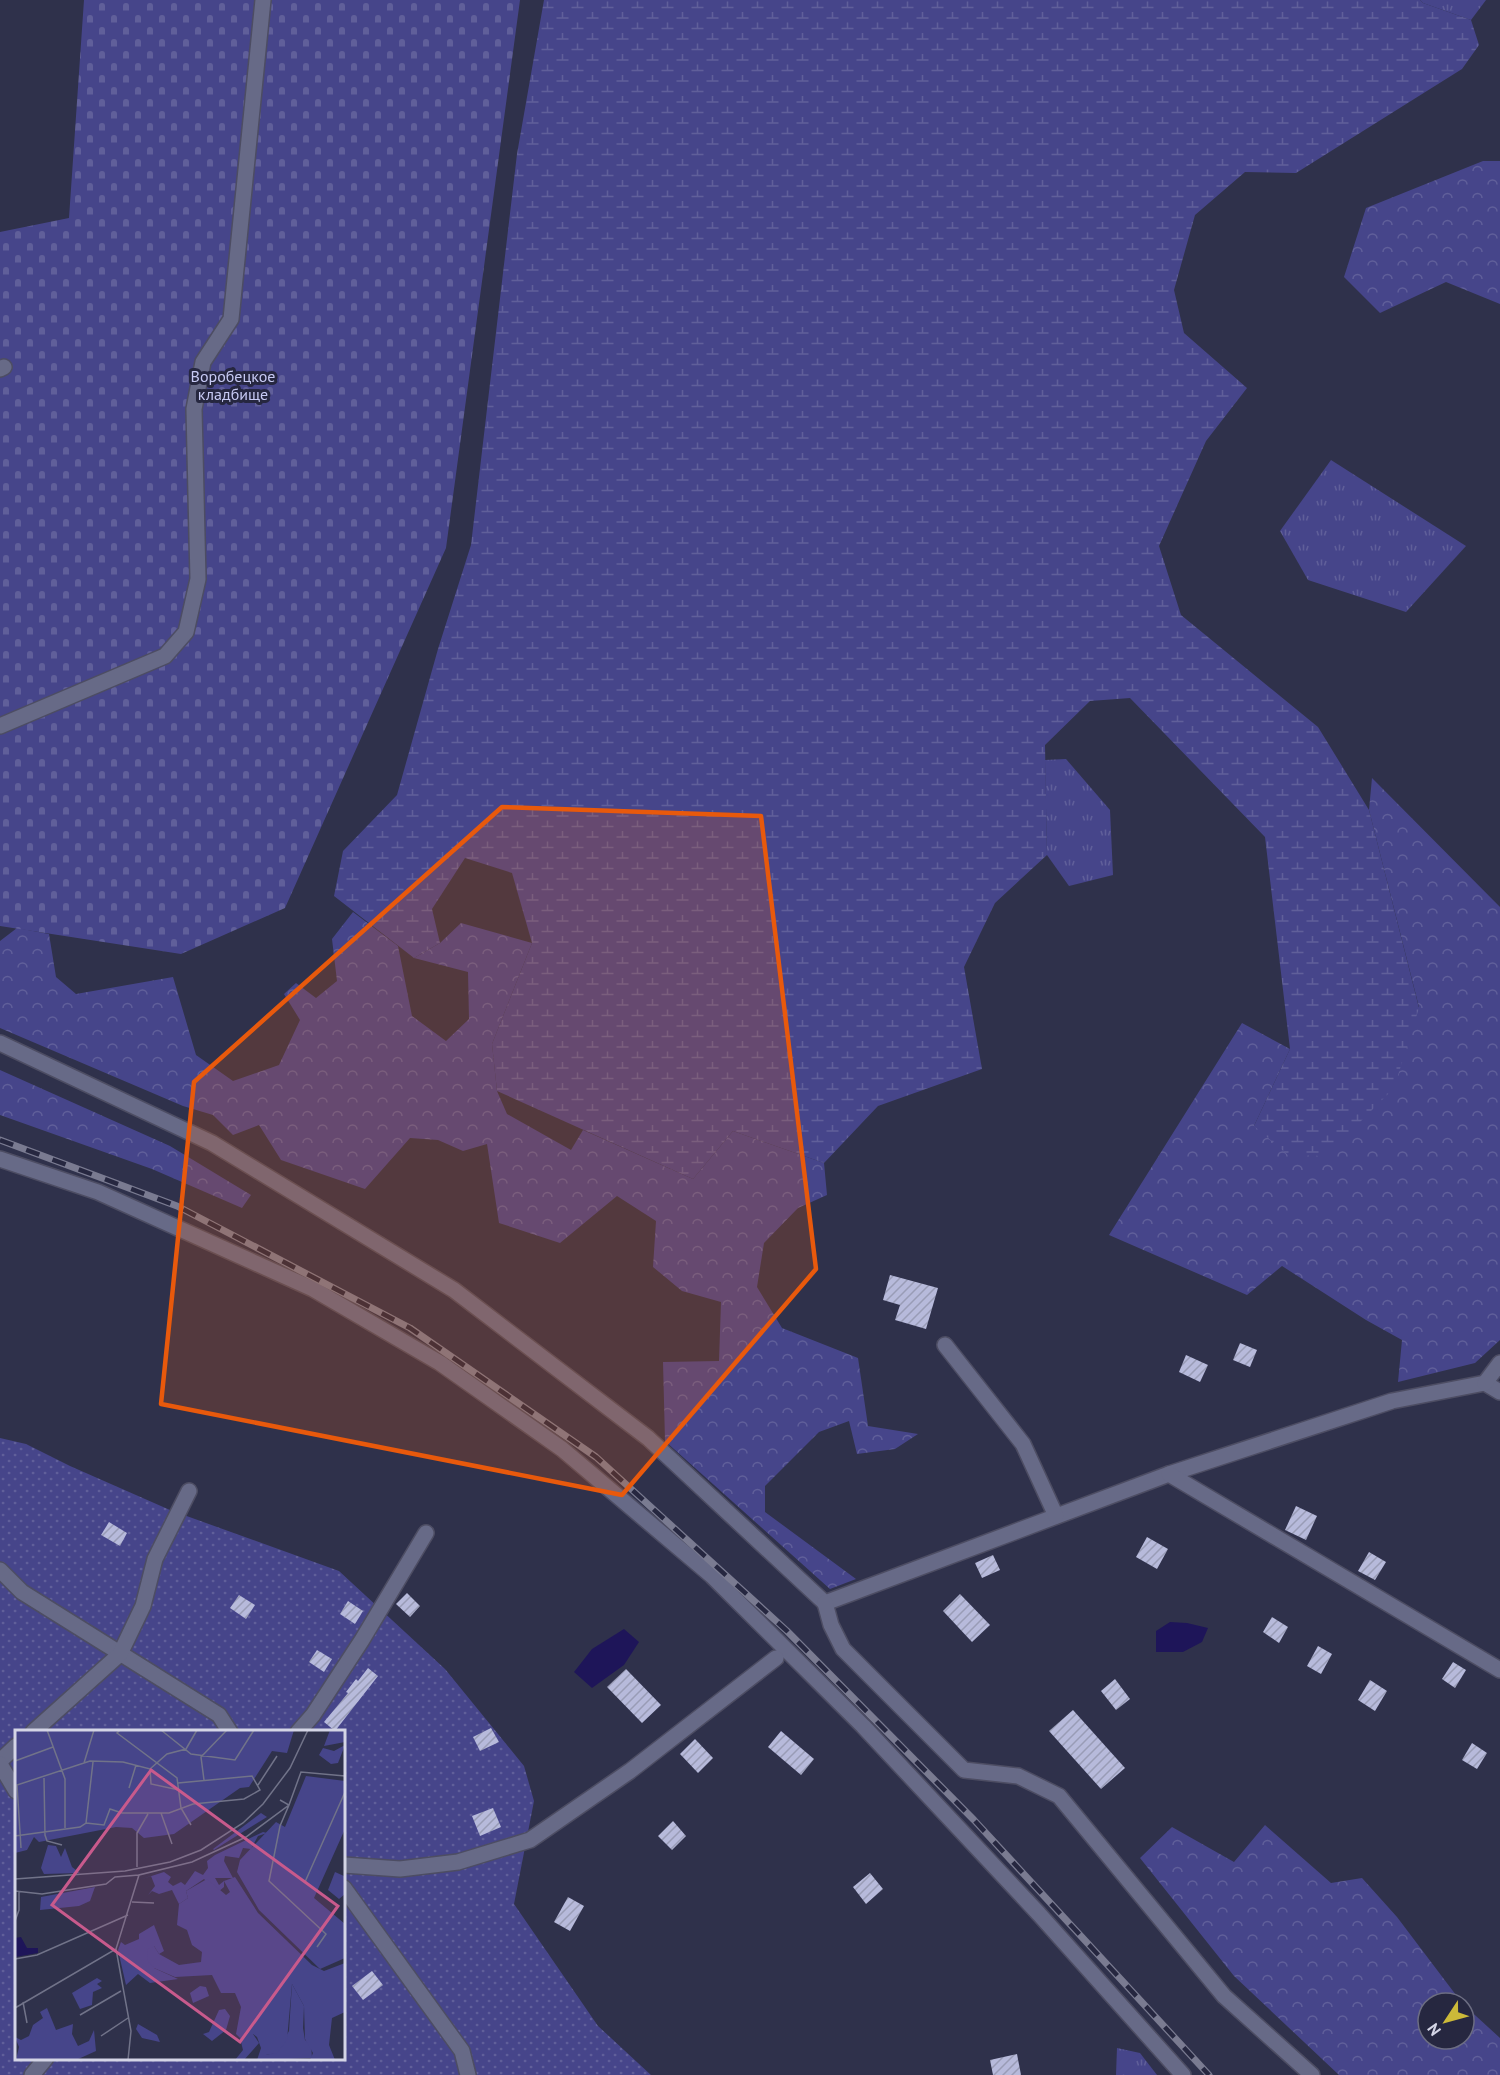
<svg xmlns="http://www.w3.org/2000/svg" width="1500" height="2075" font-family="'PT Sans',sans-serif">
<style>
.grass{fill:url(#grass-tufts)}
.forest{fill:url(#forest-crowns)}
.wetland{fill:url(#wetland-marsh)}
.cemetery{fill:url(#cemetery-stones)}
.park{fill:url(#park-dots);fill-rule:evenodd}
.water{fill:#1e1559}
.building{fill:url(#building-hatch)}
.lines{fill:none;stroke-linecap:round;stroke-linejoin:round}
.minor-casing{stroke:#4d4d63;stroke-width:18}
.minor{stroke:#676a87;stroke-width:15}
.rail-casing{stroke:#7a7b91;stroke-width:7}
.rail{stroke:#262740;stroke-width:4.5;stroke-dasharray:14;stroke-linecap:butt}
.marked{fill:#e8590c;fill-opacity:0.2;stroke:#e8590c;stroke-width:4.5;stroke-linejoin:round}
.labels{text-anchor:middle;stroke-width:6;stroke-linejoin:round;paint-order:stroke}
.park-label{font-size:16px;fill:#c7caf4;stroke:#262740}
.inset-road{fill:none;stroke:#717389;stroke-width:1.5}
.view{fill:#c85a8c;fill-opacity:0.15;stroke:#c85a8c;stroke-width:3}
.inset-edge{fill:none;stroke:#d4d5e6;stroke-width:3}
</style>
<defs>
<pattern id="grass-tufts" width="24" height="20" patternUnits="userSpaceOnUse" patternTransform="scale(1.5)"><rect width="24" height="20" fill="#46458a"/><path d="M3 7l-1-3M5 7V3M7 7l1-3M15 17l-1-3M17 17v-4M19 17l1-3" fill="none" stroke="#605f9a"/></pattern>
<pattern id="forest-crowns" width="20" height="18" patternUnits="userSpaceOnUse" patternTransform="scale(1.5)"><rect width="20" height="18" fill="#46458a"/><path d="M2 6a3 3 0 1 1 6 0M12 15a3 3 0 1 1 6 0" fill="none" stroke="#605f9a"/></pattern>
<pattern id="wetland-marsh" width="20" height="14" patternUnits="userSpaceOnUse" patternTransform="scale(1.5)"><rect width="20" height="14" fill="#46458a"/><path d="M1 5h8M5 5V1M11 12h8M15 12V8" fill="none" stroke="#605f9a"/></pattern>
<pattern id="cemetery-stones" width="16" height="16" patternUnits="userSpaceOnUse" patternTransform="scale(1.5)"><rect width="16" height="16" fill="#46458a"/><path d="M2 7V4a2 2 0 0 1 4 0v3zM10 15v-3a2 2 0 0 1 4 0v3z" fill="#605f9a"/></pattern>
<pattern id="park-dots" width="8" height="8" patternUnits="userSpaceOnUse" patternTransform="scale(1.5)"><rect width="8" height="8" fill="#46458a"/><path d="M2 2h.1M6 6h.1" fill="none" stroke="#605f9a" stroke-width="1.8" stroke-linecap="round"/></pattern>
<pattern id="building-hatch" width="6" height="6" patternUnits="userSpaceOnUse" patternTransform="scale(1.5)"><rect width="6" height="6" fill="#b7badb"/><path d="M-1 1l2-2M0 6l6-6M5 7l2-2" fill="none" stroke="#999cb6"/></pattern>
</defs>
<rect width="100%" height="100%" fill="#2f314b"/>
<g class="grass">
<polygon points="1420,0 1486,0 1471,20 1423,3"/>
<polygon points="1331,460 1466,546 1406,612 1308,580 1280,531"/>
<polygon points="1066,759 1110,810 1113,875 1069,886 1047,855 1045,760"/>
<polygon points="1117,2048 1140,2053 1157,2075 1116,2075"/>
</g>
<g class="forest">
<polygon points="1483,161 1500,161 1500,304 1446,282 1380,313 1344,277 1366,208"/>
<polygon points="1372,778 1500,907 1500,1340 1475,1363 1398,1382 1402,1340 1366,1320 1282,1266 1247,1295 1109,1235 1242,1023 1290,1049 1254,1126 1419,1007 1369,810"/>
<polygon points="353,912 398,946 412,1016 446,1041 469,1019 468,972 414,958 440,943 461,923 532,943 492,1044 497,1091 507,1114 571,1150 583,1130 693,1179 733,1131 824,1163 827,1195 798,1208 764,1243 757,1287 782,1328 858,1358 868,1426 918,1434 895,1449 857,1454 849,1421 819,1432 765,1486 765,1512 856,1579 830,1589 665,1441 663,1362 719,1361 721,1302 682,1291 653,1267 656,1221 617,1196 560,1243 499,1223 487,1144 463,1151 438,1140 410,1138 365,1189 281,1160 259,1125 233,1135 213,1115 183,1106 0,1028 0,941 17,928 49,934 56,977 76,994 173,977 196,1055 233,1081 279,1065 300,1020 284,994 296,983 316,998 337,981 332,939"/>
<polygon points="0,1070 170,1146 251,1195 242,1208 152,1169 0,1115"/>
<polygon points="1265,1825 1331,1883 1362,1878 1397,1917 1462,2003 1428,2003 1428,2039 1464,2039 1464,2005 1500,2038 1500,2075 1339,2075 1234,1976 1140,1858 1172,1827 1234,1862"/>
</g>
<polygon class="wetland" points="544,0 1420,0 1423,3 1471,20 1479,45 1462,69 1296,173 1245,172 1195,215 1174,290 1184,333 1247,388 1206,441 1159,546 1181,615 1318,727 1369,810 1419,1008 1394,1088 1326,1156 1288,1155 1254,1126 1290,1049 1265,837 1130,698 1090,701 1045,745 1047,855 995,903 964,967 982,1069 878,1106 824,1163 733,1131 693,1179 497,1091 492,1044 532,943 512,873 465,858 432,909 440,943 414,958 334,896 343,851 397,795 438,649 471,545 517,154"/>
<polygon class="cemetery" points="84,0 520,0 446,548 285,908 181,954 0,926 0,232 69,218"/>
<path class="park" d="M0 1438 26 1444 70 1466 170 1510 339 1571 445 1669 524 1766 534 1801 514 1904 598 2026 651 2075H0ZM16 1732H344V2058H16Z"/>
<g class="water">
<polygon points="1170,1622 1187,1623 1208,1628 1202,1642 1183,1652 1156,1652 1156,1631"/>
<polygon points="624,1629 639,1642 624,1665 592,1688 574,1672 592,1649"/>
</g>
<g class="building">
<polygon points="890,1275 938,1288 926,1329 895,1320 900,1305 883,1300"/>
<polygon points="1240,1343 1257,1350 1250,1367 1233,1360"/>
<polygon points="1186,1355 1208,1365 1200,1382 1179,1372"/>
<polygon points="1296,1506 1317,1516 1306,1540 1285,1530"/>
<polygon points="109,1522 127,1533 120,1546 101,1535"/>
<polygon points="1147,1537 1168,1549 1157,1569 1136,1557"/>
<polygon points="1369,1552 1386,1562 1375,1580 1358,1571"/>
<polygon points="993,1555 1000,1570 982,1578 975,1563"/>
<polygon points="407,1593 420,1606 410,1617 396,1604"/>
<polygon points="960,1594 990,1625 972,1642 943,1611"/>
<polygon points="239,1595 255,1605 246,1619 230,1608"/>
<polygon points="348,1601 363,1611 355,1624 340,1614"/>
<polygon points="1272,1617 1288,1627 1279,1643 1263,1632"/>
<polygon points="1318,1646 1332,1654 1321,1674 1307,1666"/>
<polygon points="317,1650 332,1659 324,1672 309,1662"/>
<polygon points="1453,1662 1466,1670 1455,1688 1442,1679"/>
<polygon points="368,1668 378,1676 335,1731 324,1722 348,1693 346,1692 356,1679 358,1681"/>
<polygon points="626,1669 661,1705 642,1723 607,1687"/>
<polygon points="1115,1679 1130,1699 1116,1710 1101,1691"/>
<polygon points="1370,1680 1387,1691 1375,1711 1358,1700"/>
<polygon points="1073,1710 1125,1768 1101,1789 1049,1731"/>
<polygon points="491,1728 499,1742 480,1751 473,1737"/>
<polygon points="781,1731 814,1759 801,1775 768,1747"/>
<polygon points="695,1739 713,1758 698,1773 680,1754"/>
<polygon points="1472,1743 1487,1753 1477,1769 1462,1760"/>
<polygon points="493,1808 501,1827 480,1836 472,1816"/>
<polygon points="673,1821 686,1836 672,1850 658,1836"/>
<polygon points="870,1873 883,1889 866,1904 853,1887"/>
<polygon points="568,1897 584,1906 570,1931 554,1922"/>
<polygon points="372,1971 383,1985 363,2000 352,1986"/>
<polygon points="1017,2054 1021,2075 993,2075 990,2060"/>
</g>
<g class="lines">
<defs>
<g id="minor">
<polyline points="0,369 4,367"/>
<polyline points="0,726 165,656 186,632 198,579 194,409 203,362 231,319 263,0"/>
<polyline points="0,1043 212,1143 454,1290 648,1438 825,1603 1169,1474 1392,1401 1485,1383 1500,1392"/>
<polyline points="0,1159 98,1192 313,1289 440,1363 562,1449 712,1576 863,1726 1039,1914 1183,2075"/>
<polyline points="945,1345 1023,1444 1056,1516"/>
<polyline points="1485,1383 1500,1363"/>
<polyline points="1169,1474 1500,1670"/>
<polyline points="0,1570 22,1592 219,1715 230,1732"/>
<polyline points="825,1603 831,1625 843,1649 964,1770 1018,1776 1059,1796 1224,1996 1312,2075"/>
<polyline points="33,1732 120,1654 143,1606 155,1559 189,1491"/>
<polyline points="298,1732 313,1715 362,1640 426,1533"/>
<polyline points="0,1761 16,1746"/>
<polyline points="0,1764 16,1791"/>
<polyline points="344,1865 400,1869 458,1862 530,1840 630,1771 776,1658"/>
<polyline points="344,1888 462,2051 468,2075"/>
<polyline points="32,2075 46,2058"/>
</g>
</defs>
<use href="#minor" class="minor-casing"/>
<use href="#minor" class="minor"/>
<defs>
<polyline id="rail" points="0,1140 177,1206 410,1328 596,1457 787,1631 974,1820 1209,2075"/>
</defs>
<use href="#rail" class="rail-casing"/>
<use href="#rail" class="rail"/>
</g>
<path class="marked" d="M502 807 761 816 816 1269 622 1495 161 1404 194 1082Z"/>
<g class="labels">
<g class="park-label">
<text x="233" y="382">Воробецкое<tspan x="233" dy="18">кладбище</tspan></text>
</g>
</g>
<g transform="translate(15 1730)">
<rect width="330" height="330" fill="#2f314b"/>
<path d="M330 15 323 33 316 34 304 25 308 18 319 21ZM33 115 41 116 46 127 50 118 57 137 65 143 29 144 26 138ZM320 142 329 146 330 164 324 169 313 160ZM82 248 87 251 82 254 87 258 78 262 77 275 65 279 57 263ZM277 254 289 276 288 298 290 310 296 314 297 328 251 330V325L262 322 274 301ZM185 256 191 257 194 266 178 273 175 263ZM32 278 41 300 58 294 57 304 63 316 74 311 79 300 81 321 61 330H1L4 317 0 307 6 310 14 306 18 295 28 288 25 282ZM123 294 142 305 145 312 127 308 121 299ZM229 304H238L244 313 229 330H220L228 320 225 308Z" fill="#46458a"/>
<path d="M246 83 252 87 199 120 198 119ZM248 102 252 103 243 106 236 119 228 118 224 128 210 126 209 131 218 148H200L204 155 209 151V157L203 162 189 149 171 161 173 168 164 174 157 160 144 164 137 161 133 165 140 156 136 146 124 150 149 142 156 147 153 152 158 156 166 152 170 155 180 141 188 145 193 138 192 131 200 125ZM80 157 75 171 64 176 25 180 26 167ZM139 195 149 221 144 224 139 216V238L163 249 135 253 123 244 111 255 103 220 106 212 110 215 124 209V204ZM210 279 215 286 211 300 197 311 188 304 194 302 204 280Z" fill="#46458a"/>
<path d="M315 0H330V12L309 16ZM220 147 243 183 297 235 309 241 330 233V282L317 288 314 315 320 330H295L298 323 290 309 289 276 277 254 272 310 262 323 251 325V330H242L246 318 242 307 238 304 225 308 221 304 226 277 220 263H206L197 245 160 247 139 238 133 231 132 220 139 216 144 224 164 235 186 232 187 222 177 215 172 200 162 195 164 174 173 168 171 161 192 149 211 165 215 162 209 151Z" fill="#46458a"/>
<path d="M291 46 330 51V99L299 168 330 194V228L305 239 244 180 222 142 225 130 261 92 270 97Z" fill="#46458a"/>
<path d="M0 0H279L272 23 257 21 234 57 225 58 159 104 129 108 117 98 101 97 24 112 19 107 12 120 0 123Z" fill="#46458a"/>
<path d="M0 208 6 207 12 218H23V223L0 227Z" fill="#1e1559"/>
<path class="inset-road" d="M32 0 50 49V98M105 0 102 3 162 48 166 78 176 95M146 0 176 24 220 30 239 0M0 31 38 17M69 33 79 0M135 39 136 54 164 60M29 48 30 105 32 111 47 115M189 50 186 27 212 0M243 55 262 26M114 58 121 35M265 70 274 75 265 96 254 151 311 204 302 217M146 83 157 114M71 93 89 95 95 79 107 83H154L178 74 229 69 245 60 237 46 163 53M0 106 65 97 71 93 78 32M6 118 2 55 75 31 108 32 135 39 152 24 171 19 182 0M122 137V103L133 84M0 149 110 141 155 132 186 120 228 93 248 74 275 38 293 0M290 152 330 62M0 161 27 164 91 154 100 147 124 145M117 172 139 173M0 191 4 180V161M101 219 116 301 113 330M0 229 22 225 113 185M8 272 12 293M0 278 101 219 124 145 177 132 231 107 274 75 286 42 330 46M65 285 106 261M86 306 113 288"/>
<path class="view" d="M136 40 323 176 225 312 37 175Z"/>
<rect width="330" height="330" class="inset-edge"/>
</g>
<g transform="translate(1446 2021) rotate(234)"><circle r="28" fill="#262740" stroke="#6c6d82" stroke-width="1.5"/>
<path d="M0-4.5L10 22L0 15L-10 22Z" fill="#ccb939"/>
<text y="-9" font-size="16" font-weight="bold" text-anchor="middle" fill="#d4d5e6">N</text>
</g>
</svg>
